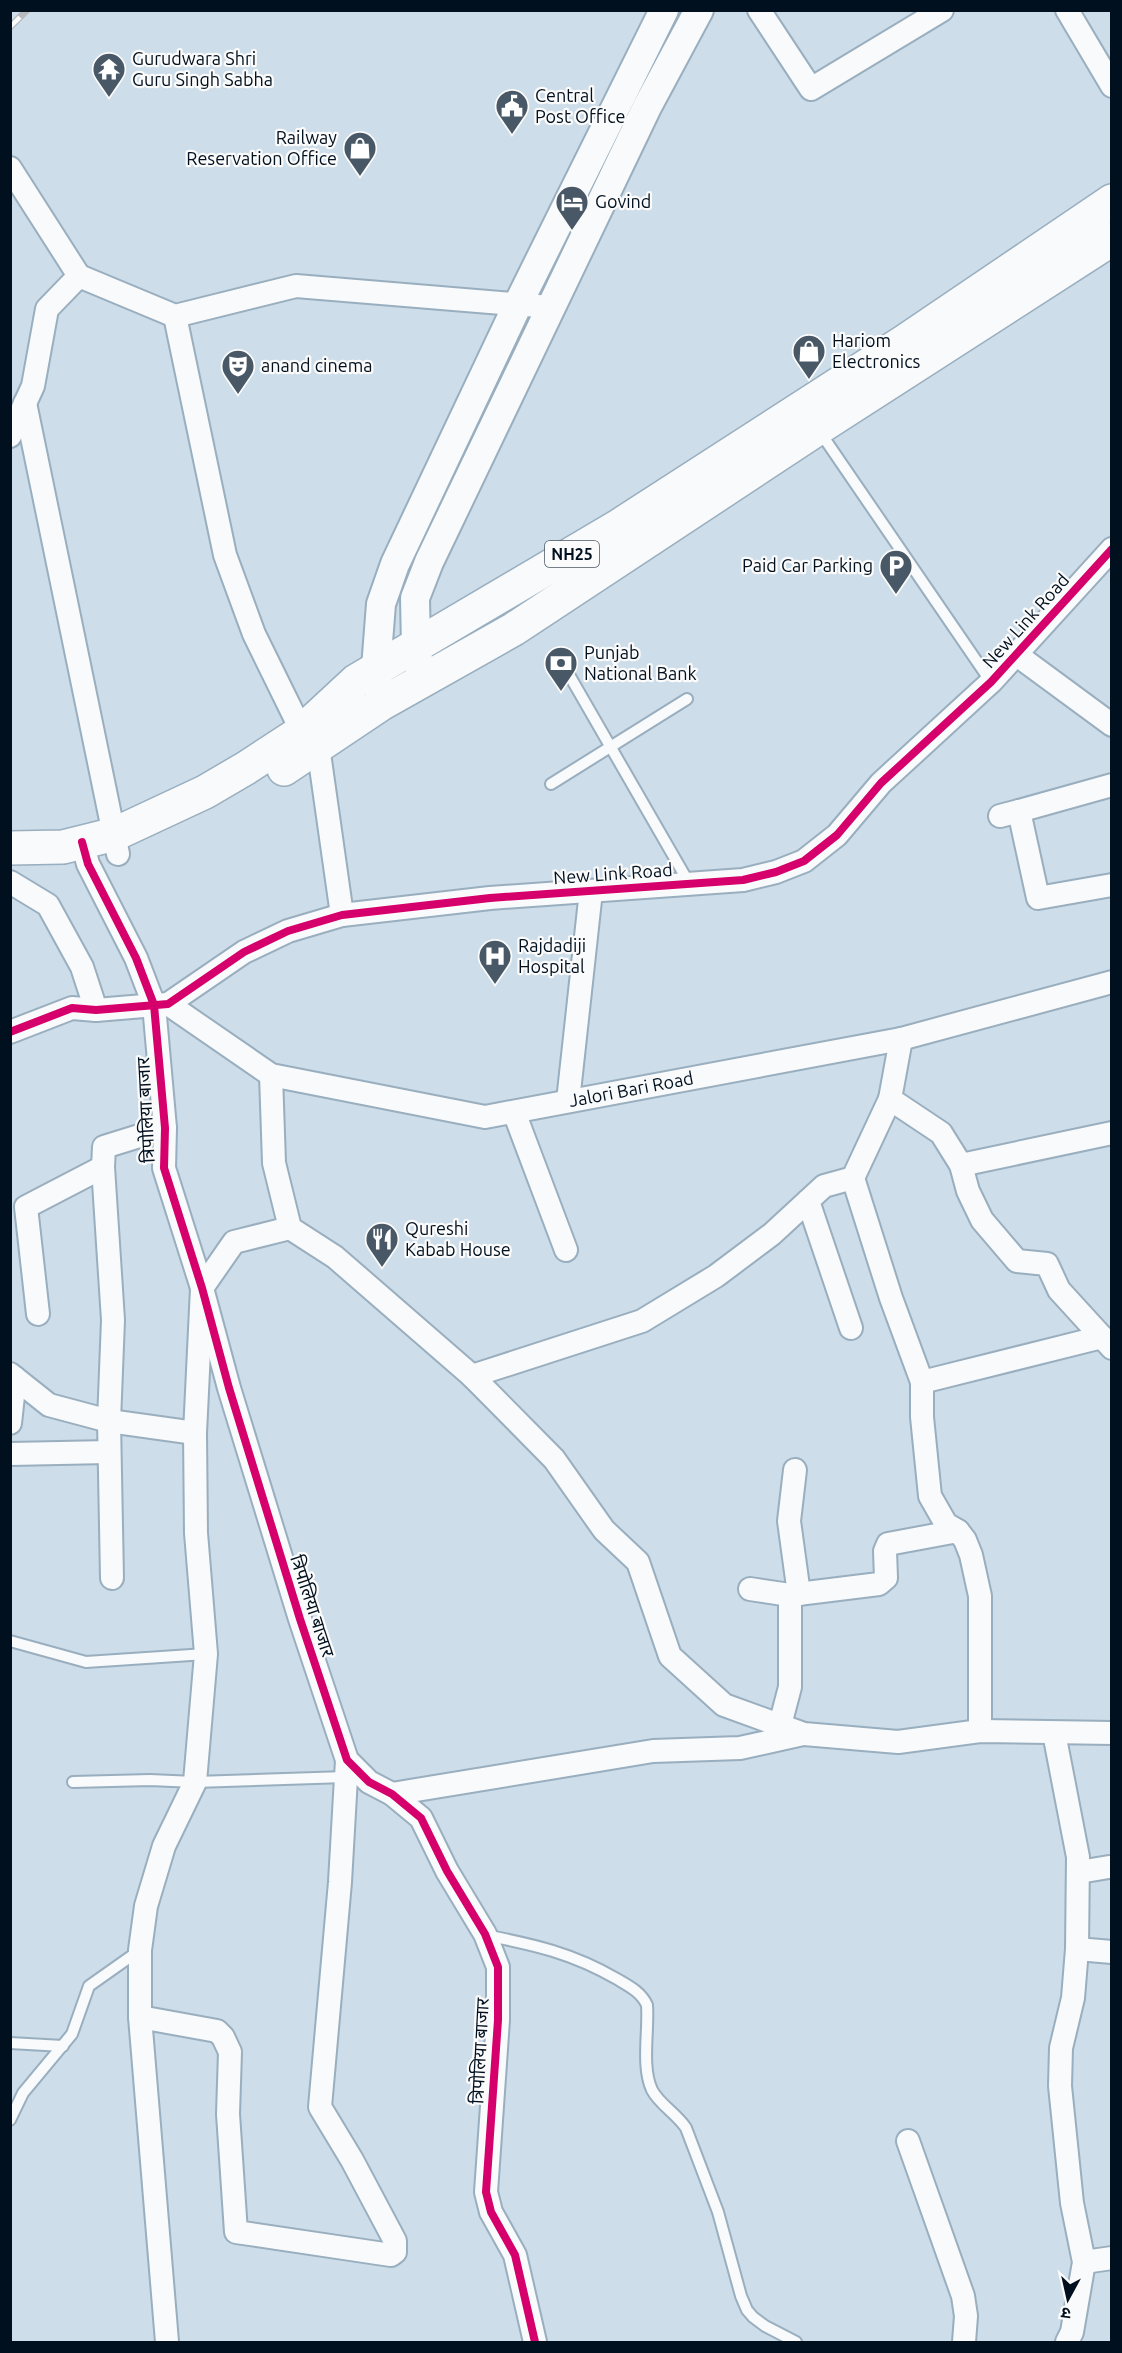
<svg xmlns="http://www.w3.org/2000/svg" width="1122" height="2353" font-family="Ubuntu,'Noto Sans Devanagari',sans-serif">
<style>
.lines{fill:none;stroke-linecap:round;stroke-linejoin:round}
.service-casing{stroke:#99aebe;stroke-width:14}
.minor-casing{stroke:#99aebe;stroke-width:26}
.tertiary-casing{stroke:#99aebe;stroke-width:32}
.primary-casing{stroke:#99aebe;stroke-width:36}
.service{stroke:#f8fafc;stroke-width:10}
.minor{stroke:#f8fafc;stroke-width:22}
.tertiary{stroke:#f8fafc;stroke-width:28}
.primary{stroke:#f8fafc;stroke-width:33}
.rail-casing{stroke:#b6babe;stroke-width:7}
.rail{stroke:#fbfbfb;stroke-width:4.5;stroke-dasharray:14;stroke-linecap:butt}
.cycleway-casing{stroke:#fbfbfb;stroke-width:11}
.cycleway{stroke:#d6006c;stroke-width:8}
.labels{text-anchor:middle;stroke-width:4.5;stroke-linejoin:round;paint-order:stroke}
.shield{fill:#fbfbfb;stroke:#4b5661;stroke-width:1.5}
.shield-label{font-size:16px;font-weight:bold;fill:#00101f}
.poi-label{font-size:18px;fill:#00101f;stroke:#fbfbfb;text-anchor:start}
.street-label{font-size:18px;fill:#00101f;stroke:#fbfbfb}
</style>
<rect width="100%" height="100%" fill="#cddde9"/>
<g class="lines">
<defs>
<g id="service">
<polyline points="820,432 991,682"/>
<polyline points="568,673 689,883"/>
<polyline points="551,784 687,699"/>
<polyline points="10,1641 86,1662 206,1654"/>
<polyline points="73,1782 150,1780 195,1782 346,1777"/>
<path d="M485 1935C535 1945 572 1953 617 1979 629 1986 641 1992 647 2005 649 2030 641 2067 652 2090 659 2104 677 2114 686 2128L718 2212 741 2296 747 2310 753 2317 765 2326 796 2342"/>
<polyline points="10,2043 63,2046"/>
<polyline points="10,2120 23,2093 72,2034 89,1986 140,1950"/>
</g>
<g id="minor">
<polyline points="759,10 811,89 942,10"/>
<polyline points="1067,10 1112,86"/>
<polyline points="10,168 79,276"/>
<polyline points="175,316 225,555 254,634 307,742"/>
<polyline points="25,403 118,854"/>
<polyline points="10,436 33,386 47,309 79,276 175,316 296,286 550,307"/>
<polyline points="1017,655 1112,725"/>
<polyline points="318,746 342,915"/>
<polyline points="1019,811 1112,785"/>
<polyline points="1000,816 1019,811 1038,898 1112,885"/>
<polyline points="82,842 88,864 136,958 154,1005 165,1128 164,1168 202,1288 229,1388 300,1619 347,1760 369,1782 392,1794 421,1818 447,1871 485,1934 498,1967 498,2020 486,2192 491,2212 515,2255 535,2342"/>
<polyline points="10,882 48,905 82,967 96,1010"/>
<path id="s1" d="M168 1004 271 1075 485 1117 901 1039 1112 982"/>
<polyline points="10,1032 72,1008 96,1010 168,1004 244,952 288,931 342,915 490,898 743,880 776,872 804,861 837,835 881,783 991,682 1112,549"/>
<polyline points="901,1039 890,1099 941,1133 961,1165 968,1191 982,1220 1017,1261 1047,1264 1059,1290 1112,1348"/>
<polyline points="271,1075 274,1163 290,1228 335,1257 472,1376 554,1459 604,1530 638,1562 670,1656 724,1705 804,1734 898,1742 980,1731 1112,1733"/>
<polyline points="568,1101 591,891"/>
<polyline points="514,1112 566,1250"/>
<polyline points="961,1165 1112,1133"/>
<polyline points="853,1178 891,1298 922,1382 922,1417 930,1496 946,1524 958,1531 965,1540 971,1555 980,1596 980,1731"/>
<polyline points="808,1201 851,1328"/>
<polyline points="38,1314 26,1207 103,1167"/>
<polyline points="10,1374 49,1405 109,1421 195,1433"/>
<polyline points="472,1376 642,1321 716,1276 772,1234 824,1186 853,1178 890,1099"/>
<polyline points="922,1382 1102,1337"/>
<polyline points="10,1423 15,1378"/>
<polyline points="10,1454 109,1452"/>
<polyline points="795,1470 789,1521 799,1594"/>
<polyline points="112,1578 109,1421 113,1320 103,1167 104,1147 165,1128"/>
<polyline points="750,1589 790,1595 879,1584 886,1578 885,1551 888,1544 958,1531"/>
<polyline points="780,1725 790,1687 790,1595"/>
<polyline points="1054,1733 1078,1857 1077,1949 1073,1998 1061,2048 1060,2086 1072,2203 1084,2262 1072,2332 1067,2342"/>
<polyline points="392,1794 653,1751 740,1748 803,1734"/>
<polyline points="1079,1872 1109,1867"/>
<polyline points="1077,1949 1112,1952"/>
<polyline points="140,2017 217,2031 223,2037 230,2052 228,2114 236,2232 384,2254 391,2255 395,2252 395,2241 352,2160 320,2107 340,1882 347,1760"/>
<polyline points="908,2141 963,2296 966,2316 964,2342"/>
<polyline points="1084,2262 1112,2258"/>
<polyline points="167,2342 140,2017 140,1950 146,1906 164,1846 195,1782 206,1654 196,1533 195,1433 202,1288 234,1242 290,1228"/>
</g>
<g id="tertiary">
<polyline points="419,666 416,647 415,598 429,562 647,107 699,10"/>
<polyline points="378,687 376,668 381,604 395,564 518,304 664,10"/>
</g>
<g id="primary">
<polyline points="284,769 381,704 514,629 817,429 1112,239"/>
<polyline points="10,848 63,847 115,834 205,792 246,768 301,732 356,681 617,527 905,341 1112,201"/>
</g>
</defs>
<use href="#service" class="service-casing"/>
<use href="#minor" class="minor-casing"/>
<use href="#tertiary" class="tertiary-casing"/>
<use href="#primary" class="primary-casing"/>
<use href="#service" class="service"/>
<use href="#minor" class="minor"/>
<use href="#tertiary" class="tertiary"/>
<use href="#primary" class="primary"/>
<defs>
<polyline id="rail" points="10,27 27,10"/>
</defs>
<use href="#rail" class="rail-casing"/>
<use href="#rail" class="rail"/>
<defs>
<g id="cycleway">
<polyline points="82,842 88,864 136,958 154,1005 165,1128 164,1168 202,1288 229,1388 300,1619 347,1760 369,1782 392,1794 421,1818 447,1871 485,1934 498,1967 498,2020 486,2192 491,2212 515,2255 535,2342"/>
<polyline points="10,1032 72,1008 96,1010 168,1004 244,952 288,931 342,915 490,898 743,880 776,872 804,861 837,835 881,783 991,682 1112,549"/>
</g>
</defs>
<use href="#cycleway" class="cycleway-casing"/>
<use href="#cycleway" class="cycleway"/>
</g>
<defs>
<symbol id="temple-pin" viewBox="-11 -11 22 30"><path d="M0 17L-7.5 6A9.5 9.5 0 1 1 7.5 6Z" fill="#485866" stroke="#fbfbfb"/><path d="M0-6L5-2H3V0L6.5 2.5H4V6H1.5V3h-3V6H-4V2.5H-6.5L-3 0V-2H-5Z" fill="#fff"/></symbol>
<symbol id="civic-pin" viewBox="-11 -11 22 30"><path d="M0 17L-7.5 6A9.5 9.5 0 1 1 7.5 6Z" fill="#485866" stroke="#fbfbfb"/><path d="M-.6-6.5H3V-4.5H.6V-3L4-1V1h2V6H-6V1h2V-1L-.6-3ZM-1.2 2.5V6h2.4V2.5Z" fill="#fff"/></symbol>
<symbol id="shop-pin" viewBox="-11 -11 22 30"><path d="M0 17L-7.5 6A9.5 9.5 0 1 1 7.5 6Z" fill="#485866" stroke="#fbfbfb"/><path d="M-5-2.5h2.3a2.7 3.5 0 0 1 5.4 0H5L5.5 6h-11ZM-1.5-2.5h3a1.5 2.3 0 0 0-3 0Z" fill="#fff"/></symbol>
<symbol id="hotel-pin" viewBox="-11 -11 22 30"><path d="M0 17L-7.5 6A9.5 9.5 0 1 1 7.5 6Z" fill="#485866" stroke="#fbfbfb"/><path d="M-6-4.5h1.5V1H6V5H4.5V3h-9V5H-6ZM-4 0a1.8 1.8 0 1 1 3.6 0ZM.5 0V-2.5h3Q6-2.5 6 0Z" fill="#fff"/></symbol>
<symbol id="theatre-pin" viewBox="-11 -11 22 30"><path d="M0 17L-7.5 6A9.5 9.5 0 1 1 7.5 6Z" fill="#485866" stroke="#fbfbfb"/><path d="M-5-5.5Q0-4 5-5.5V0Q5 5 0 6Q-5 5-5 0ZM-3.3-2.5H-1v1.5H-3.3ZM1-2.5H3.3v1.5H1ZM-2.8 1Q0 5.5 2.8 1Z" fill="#fff"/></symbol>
<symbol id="parking-pin" viewBox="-11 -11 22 30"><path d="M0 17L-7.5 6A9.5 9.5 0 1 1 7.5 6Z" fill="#485866" stroke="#fbfbfb"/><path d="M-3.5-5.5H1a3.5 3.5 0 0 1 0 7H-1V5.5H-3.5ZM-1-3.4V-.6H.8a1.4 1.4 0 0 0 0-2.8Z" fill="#fff"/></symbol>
<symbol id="bank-pin" viewBox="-11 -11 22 30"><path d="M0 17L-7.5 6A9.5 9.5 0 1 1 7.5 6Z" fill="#485866" stroke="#fbfbfb"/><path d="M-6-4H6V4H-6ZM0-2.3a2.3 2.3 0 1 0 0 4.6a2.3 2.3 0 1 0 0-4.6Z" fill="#fff"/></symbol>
<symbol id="hospital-pin" viewBox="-11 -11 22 30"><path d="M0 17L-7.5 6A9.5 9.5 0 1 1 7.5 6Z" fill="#485866" stroke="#fbfbfb"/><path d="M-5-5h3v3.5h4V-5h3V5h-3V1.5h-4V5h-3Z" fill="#fff"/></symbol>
<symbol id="restaurant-pin" viewBox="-11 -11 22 30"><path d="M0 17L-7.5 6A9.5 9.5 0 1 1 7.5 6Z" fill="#485866" stroke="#fbfbfb"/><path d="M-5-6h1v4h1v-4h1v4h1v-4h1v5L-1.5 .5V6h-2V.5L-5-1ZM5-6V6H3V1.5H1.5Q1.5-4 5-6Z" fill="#fff"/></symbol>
</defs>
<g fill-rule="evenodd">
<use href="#temple-pin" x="90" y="50" width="38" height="52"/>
<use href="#civic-pin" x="493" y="87" width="38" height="52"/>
<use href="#shop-pin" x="341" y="129" width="38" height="52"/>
<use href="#hotel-pin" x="553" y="183" width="38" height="52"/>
<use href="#shop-pin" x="790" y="332" width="38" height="52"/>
<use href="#theatre-pin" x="219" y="347" width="38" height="52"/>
<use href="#parking-pin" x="877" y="547" width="38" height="52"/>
<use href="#bank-pin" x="542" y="644" width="38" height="52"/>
<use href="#hospital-pin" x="476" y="937" width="38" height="52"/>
<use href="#restaurant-pin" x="363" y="1220" width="38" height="52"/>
</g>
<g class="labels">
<rect class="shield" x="545" y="541" width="54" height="26" rx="4.5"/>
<g class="shield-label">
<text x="572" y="560">NH25</text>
</g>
<g class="poi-label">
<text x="132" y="65">Gurudwara Shri<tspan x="132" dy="21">Guru Singh Sabha</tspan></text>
<text x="535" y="102">Central<tspan x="535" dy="21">Post Office</tspan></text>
<text x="337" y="144" text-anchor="end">Railway<tspan x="337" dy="21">Reservation Office</tspan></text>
<text x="595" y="208">Govind</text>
<text x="832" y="347">Hariom<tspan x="832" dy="21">Electronics</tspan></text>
<text x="261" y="372">anand cinema</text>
<text x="873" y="572" text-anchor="end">Paid Car Parking</text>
<text x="584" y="659">Punjab<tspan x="584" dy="21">National Bank</tspan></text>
<text x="518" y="952">Rajdadiji<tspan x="518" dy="21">Hospital</tspan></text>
<text x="405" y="1235">Qureshi<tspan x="405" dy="21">Kabab House</tspan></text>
</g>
<g class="street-label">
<text transform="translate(1026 621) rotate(-48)" y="6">New Link Road</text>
<text transform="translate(613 874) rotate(-4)" y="6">New Link Road</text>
<text dy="6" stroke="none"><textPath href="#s1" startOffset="492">Jalori Bari Road</textPath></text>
<text transform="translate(146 1110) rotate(-93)" y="6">त्रिपोलिया बाजार</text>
<text transform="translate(312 1606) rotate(72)" y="6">त्रिपोलिया बाजार</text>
<text transform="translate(480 2051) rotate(-87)" y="6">त्रिपोलिया बाजार</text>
</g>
</g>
<rect width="1122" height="2353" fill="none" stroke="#00101f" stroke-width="24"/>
<g transform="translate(1068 2299) rotate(188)" stroke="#fbfbfb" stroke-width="4.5" paint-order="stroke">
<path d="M0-4.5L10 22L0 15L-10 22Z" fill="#00101f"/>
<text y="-9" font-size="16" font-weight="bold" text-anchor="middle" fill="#00101f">उ</text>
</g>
</svg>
